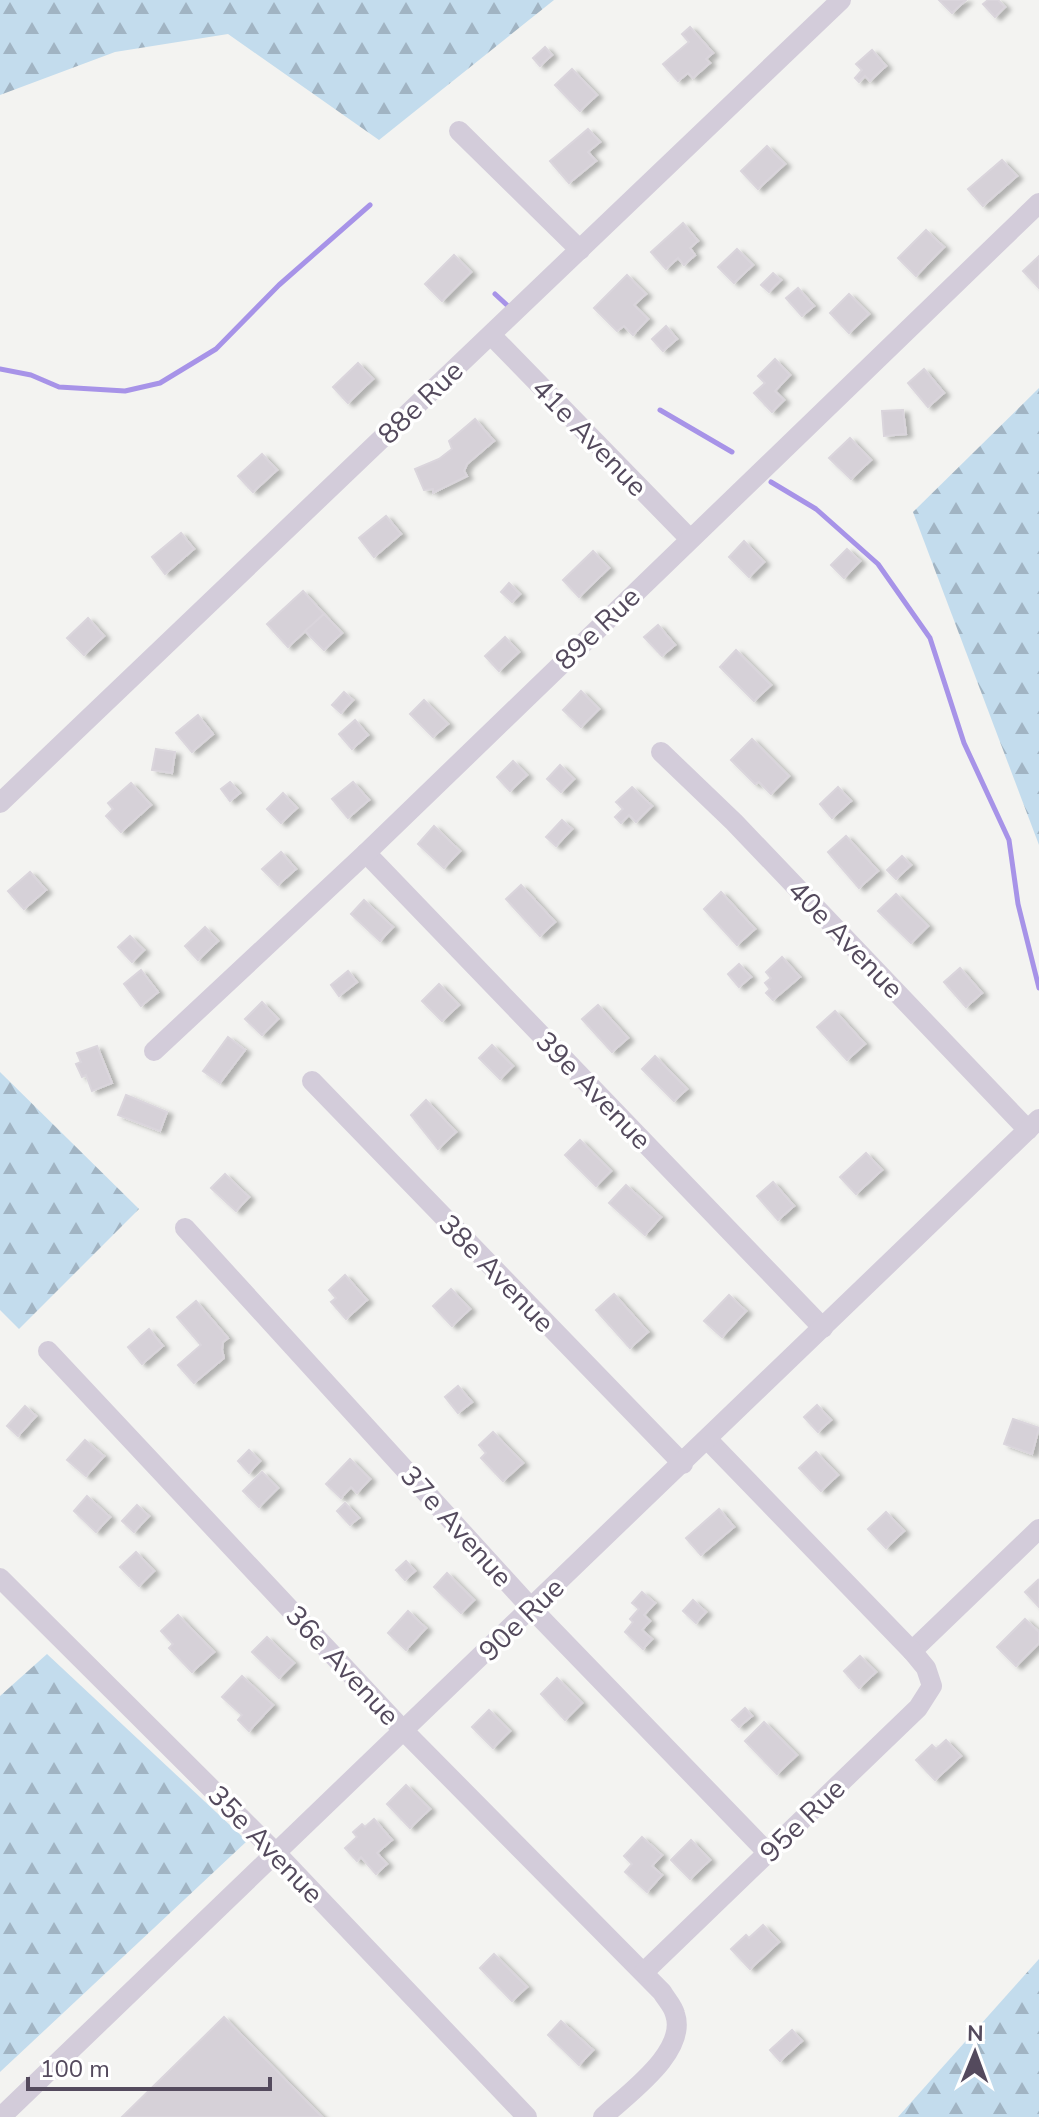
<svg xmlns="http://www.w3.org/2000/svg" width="1039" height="2117" font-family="'Nunito Sans',sans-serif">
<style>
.forest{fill:url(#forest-firs)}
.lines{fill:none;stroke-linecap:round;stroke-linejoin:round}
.stream{stroke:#a793e8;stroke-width:5}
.building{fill:#d6d1d8;stroke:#dad5dc;stroke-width:2;filter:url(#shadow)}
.minor{stroke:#d3ccda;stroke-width:20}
.labels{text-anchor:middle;stroke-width:7;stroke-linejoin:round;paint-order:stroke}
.street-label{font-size:28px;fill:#544a5d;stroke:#fff}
</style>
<defs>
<pattern id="forest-firs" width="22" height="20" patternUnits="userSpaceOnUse" patternTransform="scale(2)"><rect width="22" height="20" fill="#c3dced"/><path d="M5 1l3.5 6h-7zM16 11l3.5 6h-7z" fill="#a1b4c3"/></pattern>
<filter id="shadow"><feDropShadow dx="5.5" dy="3" stdDeviation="2" flood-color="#0004"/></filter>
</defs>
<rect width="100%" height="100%" fill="#f3f3f1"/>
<g class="forest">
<polygon points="0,0 554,0 379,140 228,34 115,52 0,95"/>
<polygon points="1039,388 1039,845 913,512"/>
<polygon points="0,1072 139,1209 19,1329 0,1310"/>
<polygon points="47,1654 247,1841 0,2072 0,1696"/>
<polygon points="1039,1959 1039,2117 898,2117"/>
</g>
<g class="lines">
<g class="stream">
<polyline points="495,294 509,307"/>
<polyline points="0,369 31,375 59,387 125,391 160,383 216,349 279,285 370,205"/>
<polyline points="660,410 732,452"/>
<polyline points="771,482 816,509 878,564 930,638 964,743 1009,840 1018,904 1039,988"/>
</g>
</g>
<g class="building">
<polygon points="939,0 966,0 952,13"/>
<polygon points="988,0 998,0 1005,7 995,17 983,4"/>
<polygon points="690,27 713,53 706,59 710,63 693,78 688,73 678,81 663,64 689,42 682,34"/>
<polygon points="545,47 552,55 540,66 533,58"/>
<polygon points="872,50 886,66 870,81 865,76 859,82 855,78 862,70 856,64"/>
<polygon points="572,69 597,95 580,111 555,85"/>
<polygon points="588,129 600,142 588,152 596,161 569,183 550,161"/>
<polygon points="767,146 785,164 758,189 741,171"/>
<polygon points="1002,160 1017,176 983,206 968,189"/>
<polygon points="683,223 698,241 690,248 695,255 684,265 678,258 666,269 651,252"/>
<polygon points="926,230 944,247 916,276 898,258"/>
<polygon points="737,249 753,265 734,283 718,267"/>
<polygon points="454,255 471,272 442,301 425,284"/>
<polygon points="1039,256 1039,288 1023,271"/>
<polygon points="773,273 781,280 769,292 761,285"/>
<polygon points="627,275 646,294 634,305 648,319 633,335 624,326 617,331 594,308"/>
<polygon points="798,288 814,306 802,316 786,298"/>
<polygon points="849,294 869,314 849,333 830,313"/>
<polygon points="666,326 677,339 663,351 652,339"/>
<polygon points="775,359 790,375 775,391 784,400 772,412 754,393 765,383 758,376"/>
<polygon points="358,363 373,379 348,403 333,387"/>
<polygon points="924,369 944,393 928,407 908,383"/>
<polygon points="903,410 906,434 884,436 882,411"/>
<polygon points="475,419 494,441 467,464 464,471 467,476 433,493 433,489 424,490 415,469 439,459 452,449 449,441"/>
<polygon points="850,438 871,460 851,479 829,458"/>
<polygon points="262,454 277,470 253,492 238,476"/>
<polygon points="386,516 401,534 374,557 359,538"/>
<polygon points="181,533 194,549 165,574 152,557"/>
<polygon points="744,541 764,562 749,577 729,557"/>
<polygon points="847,549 860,561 844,578 831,565"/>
<polygon points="593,551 609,568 579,597 563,580"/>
<polygon points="509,583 520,594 512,602 501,592"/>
<polygon points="303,591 324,614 288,647 267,624"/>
<polygon points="324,614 342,633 324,650 305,631"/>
<polygon points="88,618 104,636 84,655 67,638"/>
<polygon points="658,625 675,645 662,656 644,637"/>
<polygon points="505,637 519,652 499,671 485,656"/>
<polygon points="736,650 771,685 754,701 720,667"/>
<polygon points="581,691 599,709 581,727 563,710"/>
<polygon points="344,692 353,700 341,713 332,705"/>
<polygon points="424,700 448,724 433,737 410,714"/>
<polygon points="198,715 213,734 192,752 176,733"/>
<polygon points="355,720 368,735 352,749 339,734"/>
<polygon points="752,739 789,776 771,794 759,782 755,784 731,760"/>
<polygon points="156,749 175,752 172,773 152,770"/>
<polygon points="513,761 527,775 510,791 497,777"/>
<polygon points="560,765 574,779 561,792 547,779"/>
<polygon points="230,782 240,793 230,801 221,789"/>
<polygon points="353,782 369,800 348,818 332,799"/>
<polygon points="131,783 151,805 121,832 106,816 113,809 108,803"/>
<polygon points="632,787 652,806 636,822 629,815 621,823 615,817 623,809 616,802"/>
<polygon points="838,787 851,801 832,818 820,804"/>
<polygon points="283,793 297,808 281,823 267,809"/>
<polygon points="562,820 572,829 556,846 546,837"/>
<polygon points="434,826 460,851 444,868 418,844"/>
<polygon points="846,836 878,871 859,888 828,852"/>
<polygon points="281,852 296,869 278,885 262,869"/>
<polygon points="902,856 911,865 896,879 887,870"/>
<polygon points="30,872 46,890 24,909 8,891"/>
<polygon points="521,885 555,922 540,936 506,899"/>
<polygon points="721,892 755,929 737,945 704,909"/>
<polygon points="896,894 928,926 911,943 878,911"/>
<polygon points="364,900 393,927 380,941 351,914"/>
<polygon points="205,927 218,941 198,960 185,946"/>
<polygon points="130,936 144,950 132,962 118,947"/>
<polygon points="782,957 800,977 773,1000 766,993 770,989 765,983 771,978 766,972"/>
<polygon points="739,964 751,977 739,987 728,974"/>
<polygon points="960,968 982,993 966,1007 944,982"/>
<polygon points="141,970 158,992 141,1006 124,984"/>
<polygon points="348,971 357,982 339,996 331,985"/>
<polygon points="439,984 459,1005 442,1021 422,1001"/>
<polygon points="262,1002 278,1019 262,1035 245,1019"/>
<polygon points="598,1005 628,1038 612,1052 582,1019"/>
<polygon points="835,1011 865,1044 847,1060 817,1027"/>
<polygon points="228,1037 245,1050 220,1083 203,1071"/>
<polygon points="492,1045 513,1066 500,1079 479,1058"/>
<polygon points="97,1046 112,1083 92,1091 86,1075 82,1077 76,1064 81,1062 77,1053"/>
<polygon points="655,1056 687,1089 674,1101 642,1069"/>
<polygon points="126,1095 167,1112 160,1131 118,1115"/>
<polygon points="426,1100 456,1132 438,1149 411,1115"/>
<polygon points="580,1140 611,1171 596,1186 565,1155"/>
<polygon points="866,1153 882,1170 856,1194 840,1177"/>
<polygon points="225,1174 249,1197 236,1211 211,1188"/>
<polygon points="773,1182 794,1206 778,1220 757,1196"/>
<polygon points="626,1185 661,1217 645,1235 609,1203"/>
<polygon points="345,1275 367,1300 346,1319 331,1302 336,1298 329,1290"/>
<polygon points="451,1289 470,1309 452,1326 433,1306"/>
<polygon points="614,1294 648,1332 630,1348 596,1310"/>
<polygon points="729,1295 746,1311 722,1337 704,1321"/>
<polygon points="196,1301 228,1338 223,1342 222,1350 224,1358 194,1383 178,1365 201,1345 177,1317"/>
<polygon points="149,1329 163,1346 142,1364 128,1347"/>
<polygon points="458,1386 472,1402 458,1413 445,1397"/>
<polygon points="817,1405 831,1420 818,1432 804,1417"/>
<polygon points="25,1406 36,1416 18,1436 7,1426"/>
<polygon points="1013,1419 1039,1428 1032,1454 1004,1444"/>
<polygon points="493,1432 523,1463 503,1481 481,1458 486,1453 479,1445"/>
<polygon points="85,1440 104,1456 86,1476 67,1460"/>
<polygon points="249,1450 260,1461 249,1473 238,1461"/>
<polygon points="816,1452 838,1475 821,1491 799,1468"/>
<polygon points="350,1459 370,1479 357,1493 351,1487 341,1498 326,1484"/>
<polygon points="262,1472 278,1488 259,1507 243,1491"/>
<polygon points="87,1496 110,1517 96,1532 74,1511"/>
<polygon points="345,1503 359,1518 350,1525 337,1511"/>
<polygon points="137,1505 149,1516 134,1532 122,1521"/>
<polygon points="719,1509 734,1527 701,1555 686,1538"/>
<polygon points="886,1512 904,1531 886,1548 868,1529"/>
<polygon points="136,1552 154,1571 139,1586 120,1567"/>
<polygon points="406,1561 415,1571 405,1580 396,1570"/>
<polygon points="447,1573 474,1600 461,1613 434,1587"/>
<polygon points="1038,1580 1039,1582 1039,1607 1025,1592"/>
<polygon points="642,1592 655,1603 644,1615 650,1621 642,1630 652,1639 643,1649 625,1632 633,1622 630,1619 639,1609 632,1603"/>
<polygon points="693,1600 706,1612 696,1623 683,1611"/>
<polygon points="408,1611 426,1628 406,1650 388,1633"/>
<polygon points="178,1615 214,1652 192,1672 169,1648 173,1644 161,1631"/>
<polygon points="1025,1619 1039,1632 1039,1643 1016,1666 997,1647"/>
<polygon points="267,1637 294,1663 279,1678 252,1652"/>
<polygon points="860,1656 876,1672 859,1688 844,1671"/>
<polygon points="242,1676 273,1705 249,1731 238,1720 242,1715 222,1697"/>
<polygon points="557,1678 582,1703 565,1720 541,1694"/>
<polygon points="745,1708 752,1716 739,1727 732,1720"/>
<polygon points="489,1710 510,1731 493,1748 472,1727"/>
<polygon points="764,1722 797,1755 777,1774 745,1741"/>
<polygon points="946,1740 961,1756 935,1780 916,1760 932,1745 936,1749"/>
<polygon points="406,1785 430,1809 410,1828 387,1804"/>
<polygon points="374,1819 392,1840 377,1853 387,1864 376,1874 361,1857 357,1861 345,1848 357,1837 353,1832 362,1824 365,1827"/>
<polygon points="642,1837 662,1855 652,1866 662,1875 647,1892 625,1872 632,1864 624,1856"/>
<polygon points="691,1840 710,1860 690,1879 671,1860"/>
<polygon points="763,1925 779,1942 750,1969 731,1949 746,1935 749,1938"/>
<polygon points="494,1954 527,1987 512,2001 480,1968"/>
<polygon points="224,2017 322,2117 122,2117"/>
<polygon points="561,2021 593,2050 579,2065 548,2035"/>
<polygon points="792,2030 802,2041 780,2061 770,2050"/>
</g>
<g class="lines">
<g class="minor">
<polyline points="459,131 580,250"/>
<polyline points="491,335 690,539"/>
<polyline points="661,752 734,822 1028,1130"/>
<polyline points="0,803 841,0"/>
<polyline points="366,853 823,1328"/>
<polyline points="154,1051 366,853 1039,203"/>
<polyline points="312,1081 683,1464"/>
<polyline points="185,1228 532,1609 768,1853"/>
<path d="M48 1351 404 1731 662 1992C666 1999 673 2006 675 2014 688 2052 627 2094 603 2117"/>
<polyline points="0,1578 276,1853 527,2117"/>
<polyline points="912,1651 1039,1529"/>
<polyline points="644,1972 918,1708 932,1686 926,1668 912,1651 708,1440"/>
<polyline points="1,2117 1039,1119"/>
</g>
</g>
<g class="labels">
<g class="street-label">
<text transform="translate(420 402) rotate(-44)" y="10">88e Rue</text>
<text transform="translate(590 437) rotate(46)" y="10">41e Avenue</text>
<text transform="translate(597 628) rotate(-44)" y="10">89e Rue</text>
<text transform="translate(846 939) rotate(46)" y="10">40e Avenue</text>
<text transform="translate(594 1090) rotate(46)" y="10">39e Avenue</text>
<text transform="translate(497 1273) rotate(46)" y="10">38e Avenue</text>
<text transform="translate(457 1526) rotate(48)" y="10">37e Avenue</text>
<text transform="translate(521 1619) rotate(-44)" y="10">90e Rue</text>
<text transform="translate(343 1665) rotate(47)" y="10">36e Avenue</text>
<text transform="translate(802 1820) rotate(-44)" y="10">95e Rue</text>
<text transform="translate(266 1844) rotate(46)" y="10">35e Avenue</text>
</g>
</g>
<g transform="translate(975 2053) rotate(1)" stroke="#ffffff" stroke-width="6" paint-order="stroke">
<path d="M0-6L14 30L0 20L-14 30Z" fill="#544a5d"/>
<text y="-12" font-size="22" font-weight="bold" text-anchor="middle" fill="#544a5d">N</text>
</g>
<path d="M28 2077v12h242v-12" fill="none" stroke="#544a5d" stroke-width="4"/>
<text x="40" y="2077" font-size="24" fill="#544a5d" stroke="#ffffff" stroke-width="6" paint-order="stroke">100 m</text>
</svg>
